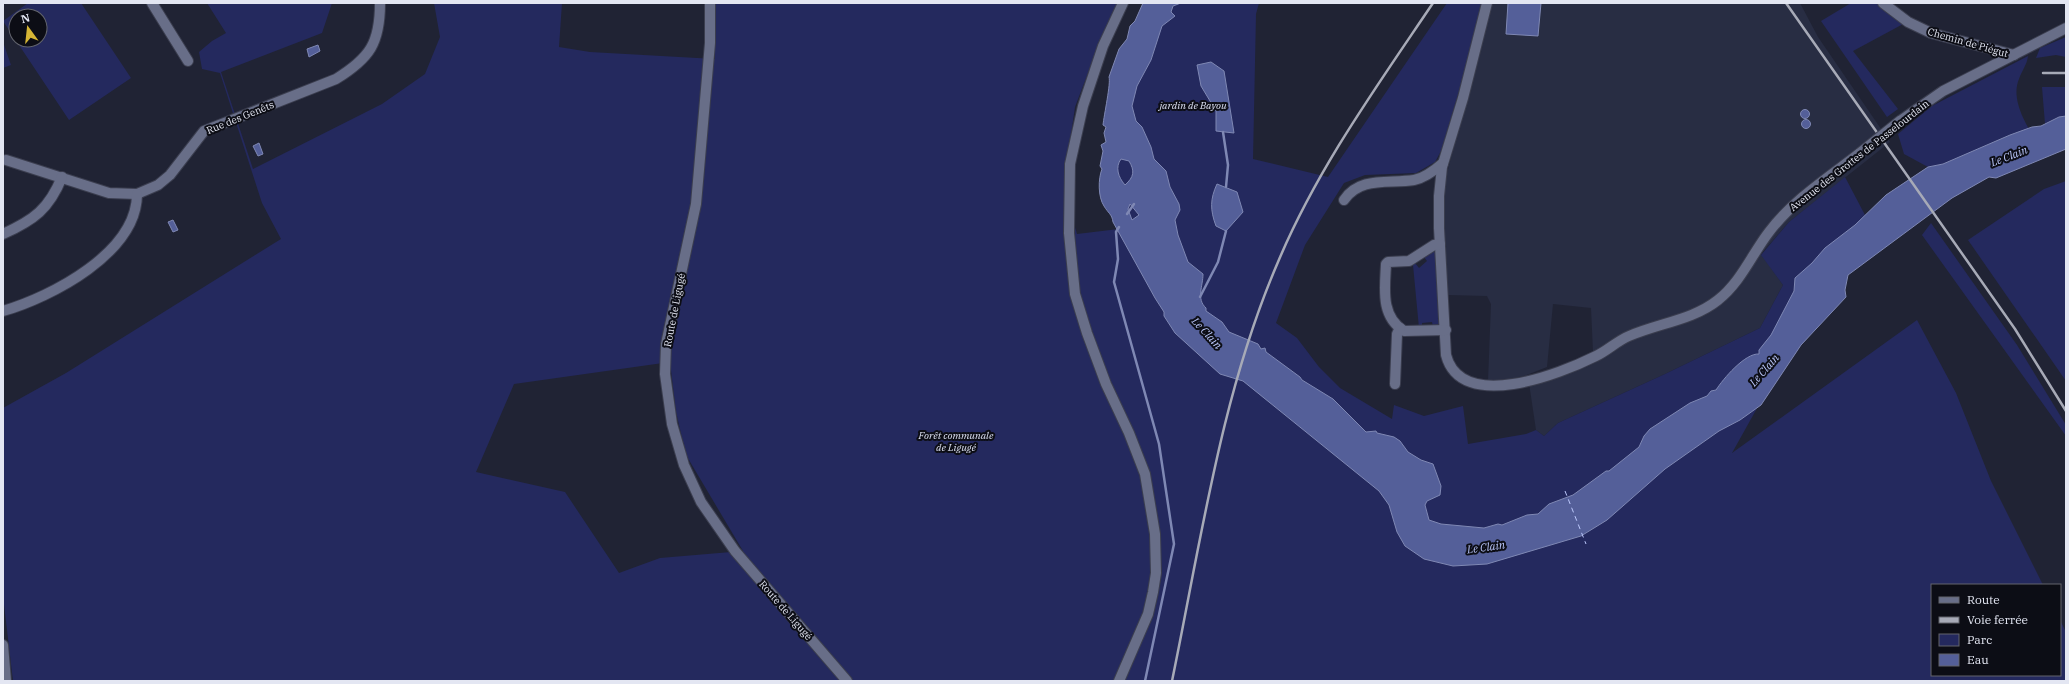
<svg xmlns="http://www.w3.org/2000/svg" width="2069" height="684" font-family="'IBM Plex Serif',serif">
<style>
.built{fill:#282d43}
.green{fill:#24295e;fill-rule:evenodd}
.water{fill:#545f99;stroke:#7f88b4;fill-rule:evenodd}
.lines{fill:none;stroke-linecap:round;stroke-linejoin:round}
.stream{stroke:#7f88b4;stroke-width:2.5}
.ferry{stroke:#bcc8fc;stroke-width:1;stroke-dasharray:5 4;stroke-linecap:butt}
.minor-casing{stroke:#3b3e4f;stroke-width:12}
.minor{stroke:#686e88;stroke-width:10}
.rail{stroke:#a7aab7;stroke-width:2.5}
.minor-bridge-casing{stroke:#3b3e4f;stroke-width:12;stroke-linecap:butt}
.minor-bridge{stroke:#686e88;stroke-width:10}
.labels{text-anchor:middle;stroke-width:4;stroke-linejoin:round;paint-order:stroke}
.street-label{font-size:10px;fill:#e3e6f2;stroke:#0c0d15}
.park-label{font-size:10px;font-style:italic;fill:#dce0f2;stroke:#0c0d15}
.water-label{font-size:11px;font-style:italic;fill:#bcc8fc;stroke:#0c0d15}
</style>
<rect width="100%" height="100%" fill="#202334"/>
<polygon class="built" points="1490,3 1800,3 1818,37 1890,142 1789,222 1761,254 1783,285 1760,328 1665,374 1558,423 1544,436 1536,430 1529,383 1575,371 1592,363 1593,352 1591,308 1553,304 1547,367 1524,376 1499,381 1488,381 1491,304 1487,296 1448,295 1442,224 1443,189"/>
<g class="green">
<path d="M28 3H81L131 78 69 120 3 21ZM16 16H40V40H16Z"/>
<path d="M207 3H332L322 33 221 72 253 169 382 104 425 74 440 37 434 3H562L559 47 590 52 715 59 714 3H1119L1096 52 1075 107 1066 169 1068 204 1077 234 1127 228 1112 166 1138 60 1173 3H1259L1256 14 1253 159 1328 177 1447 3H1482L1483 12 1441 151 1435 162 1416 173 1365 175 1344 183 1305 245 1276 323 1297 338 1319 367 1340 388 1392 419 1394 405 1424 416 1463 406 1468 444 1526 434 1536 430 1544 436 1558 423 1665 374 1760 328 1783 285 1761 255 1789 222 1845 177 1865 215 1732 453 1917 320 1956 393 1991 481 2043 585H1932V675H2060V620L2066 632V681H13L3 596V408L66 373 281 239 262 203 220 73 202 69 199 52 212 41 226 33ZM670 362 676 412 686 455 743 551 660 558 619 573 565 492 476 472 514 384Z"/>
<polygon points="1851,3 1876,3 1905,23 1853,51 1898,109 1887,117 1821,21"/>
<polygon points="2066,37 2066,57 2056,55 2036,58 2040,48"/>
<polygon points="3,42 11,65 3,68"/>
<path d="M2028 56C2027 65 2022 70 2019 79 2012 95 2021 115 2029 129L2010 135 1943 164 1928 167 1904 154 1898 134 1932 106Z"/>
<polygon points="2042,87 2066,87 2066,116 2059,117 2045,124"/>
<polygon points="2066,181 2066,381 1968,240 2044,189"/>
<polygon points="1931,223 2017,345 2066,425 2066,436 1922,235"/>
<polygon points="1435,250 1441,323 1438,327 1433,327 1432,322 1422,323 1422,327 1419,328 1413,265 1415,263 1419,268 1427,261 1424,257"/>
</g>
<g class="water">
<path d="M1143 3H1181L1173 6 1171 12 1175 16 1162 26 1151 60 1137 86 1132 106 1136 121 1142 127 1151 147 1154 159 1166 171 1170 187 1179 204 1180 210 1175 220 1178 235 1188 262 1203 274C1203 286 1196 299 1206 308V311L1222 322 1229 332 1258 344 1261 349 1265 348 1266 352 1300 377 1302 380 1333 399 1366 432 1376 431 1377 433 1394 437 1400 441 1408 452 1421 460 1433 464 1441 486 1440 495 1427 501 1425 505 1429 520 1441 524 1484 528 1498 524 1502 525 1527 515 1538 514 1549 504 1573 495 1606 471H1609L1639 447 1644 436 1650 429 1690 403 1707 396 1711 391 1716 390C1723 379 1745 353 1759 354V350L1771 335 1794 291 1795 278 1812 263 1825 248 1855 225 1886 195 1928 167 1943 164 2010 135 2032 127 2041 126 2059 117 2066 116V149L1996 178 1989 177 1952 198 1848 275 1845 290 1846 297 1801 345 1761 405 1740 420 1719 431 1665 469 1607 520 1581 536 1487 564 1453 566 1424 559 1405 546 1397 532 1389 505 1379 491 1243 381 1220 374 1175 333 1164 316V312L1155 298 1113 222C1112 214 1108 213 1104 206 1098 197 1098 179 1102 169L1100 166 1103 151 1101 145 1106 142 1104 133 1106 127 1103 125C1104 115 1111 83 1109 77L1119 49 1127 39 1130 26 1135 21ZM1121 159 1129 161C1135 171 1134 177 1125 185 1118 177 1115 167 1121 159ZM1130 204 1139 215 1132 220 1128 209Z"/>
<polygon points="1508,3 1541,3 1538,36 1506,34"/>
<polygon points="318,45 320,51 309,57 307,49"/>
<polygon points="1211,62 1224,71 1234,133 1216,131 1216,111 1201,86 1197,65"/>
<circle cx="1805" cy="114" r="4.5"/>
<circle cx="1806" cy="124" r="4.5"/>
<polygon points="259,143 263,154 258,156 253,146"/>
<path d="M1217 184 1237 192 1243 212 1226 231 1216 226C1210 210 1210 199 1217 184Z"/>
<polygon points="173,220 178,230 173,232 168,222"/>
</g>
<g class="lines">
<g class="stream">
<polyline points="1223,132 1228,165 1226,187"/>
<polyline points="1127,214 1134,204"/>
<polyline points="1119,227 1116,232 1118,259 1114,282 1159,444 1174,544 1145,681"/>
<polyline points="1200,297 1218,262 1226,231"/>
</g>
<polyline class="ferry" points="1565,491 1586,544"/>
<defs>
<g id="minor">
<polyline points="152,3 188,61"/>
<polyline points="710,3 710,43 696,204 666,344 665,374 672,424 684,465 701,502 735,551 847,681"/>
<path d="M1487 3 1463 98 1442 167 1439 196V228L1446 355C1461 413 1560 374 1596 356 1607 351 1617 341 1629 336 1659 323 1693 320 1718 300 1741 282 1752 254 1769 232 1793 200 1829 177 1860 153"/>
<polyline points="1883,3 1908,22 1931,33 2014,55"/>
<polyline points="1900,121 1943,91 2066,28"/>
<path d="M6 160 109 193 137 194 158 185 170 175 204 131 336 79C370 58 380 43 380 3"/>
<path d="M1344 200C1360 176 1389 184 1414 180 1425 178 1435 170 1443 163"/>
<path d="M3 234C34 220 49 209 62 177"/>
<path d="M1440 244 1434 245 1409 261 1388 262 1386 264C1385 288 1380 316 1404 331L1446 330"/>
<path d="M3 311C51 297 137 253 137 194"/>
<polyline points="1395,384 1397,334 1400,328"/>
<polyline points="3,645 6,681"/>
<polyline points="1119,681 1148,614 1153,592 1156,573 1155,534 1145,474 1129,433 1106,384 1087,333 1075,294 1069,233 1070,164 1083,106 1103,46 1123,3"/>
</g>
</defs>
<use href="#minor" class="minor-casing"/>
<use href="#minor" class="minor"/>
<g class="rail">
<polyline points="1786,3 2015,329 2066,411"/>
<polyline points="2043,73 2066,73"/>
<path d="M1172 681C1201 541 1221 394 1278 262 1317 169 1377 86 1433 3"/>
</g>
<defs>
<polyline id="minor-bridge" points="1860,153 1900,121"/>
</defs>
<use href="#minor-bridge" class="minor-bridge-casing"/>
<use href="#minor-bridge" class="minor-bridge"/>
</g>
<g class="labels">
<g class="street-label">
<text transform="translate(1968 42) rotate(16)" y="4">Chemin de Piégut</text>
<text transform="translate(240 117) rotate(-22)" y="4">Rue des Genêts</text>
<text transform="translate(1859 155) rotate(-38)" y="4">Avenue des Grottes de Passelourdain</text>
<text transform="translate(674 310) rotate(-79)" y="4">Route de Ligugé</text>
<text transform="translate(786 610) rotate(49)" y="4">Route de Ligugé</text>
</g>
<g class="park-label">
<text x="1193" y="109">jardin de Bayou</text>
<text x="956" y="439">Forêt communale<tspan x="956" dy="12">de Ligugé</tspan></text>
</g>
<g class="water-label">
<text transform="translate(2009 156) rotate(-21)" y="4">Le Clain</text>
<text transform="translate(1207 333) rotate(47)" y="4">Le Clain</text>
<text transform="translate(1764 370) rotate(-49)" y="4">Le Clain</text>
<text transform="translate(1486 547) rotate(-8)" y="4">Le Clain</text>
</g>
</g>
<rect width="2069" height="684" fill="none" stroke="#e3e6f2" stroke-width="8"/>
<rect x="1931" y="584" width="130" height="92" fill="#0c0d15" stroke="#62646d"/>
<rect x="1939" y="597" width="20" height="6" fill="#686e88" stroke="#62646d"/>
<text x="1967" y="604" font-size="12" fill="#e3e6f2">Route</text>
<rect x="1939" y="617" width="20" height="6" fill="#a7aab7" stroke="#62646d"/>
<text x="1967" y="624" font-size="12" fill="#e3e6f2">Voie ferrée</text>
<rect x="1939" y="634" width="20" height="12" fill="#24295e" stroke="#62646d"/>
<text x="1967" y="644" font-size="12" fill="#e3e6f2">Parc</text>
<rect x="1939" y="654" width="20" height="12" fill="#545f99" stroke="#62646d"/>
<text x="1967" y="664" font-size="12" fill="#e3e6f2">Eau</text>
<g transform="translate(28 28) rotate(345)"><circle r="19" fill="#0c0d15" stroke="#62646d"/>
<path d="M0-3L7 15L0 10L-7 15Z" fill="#d5b535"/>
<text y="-6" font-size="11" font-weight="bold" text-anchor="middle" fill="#e3e6f2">N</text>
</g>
</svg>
